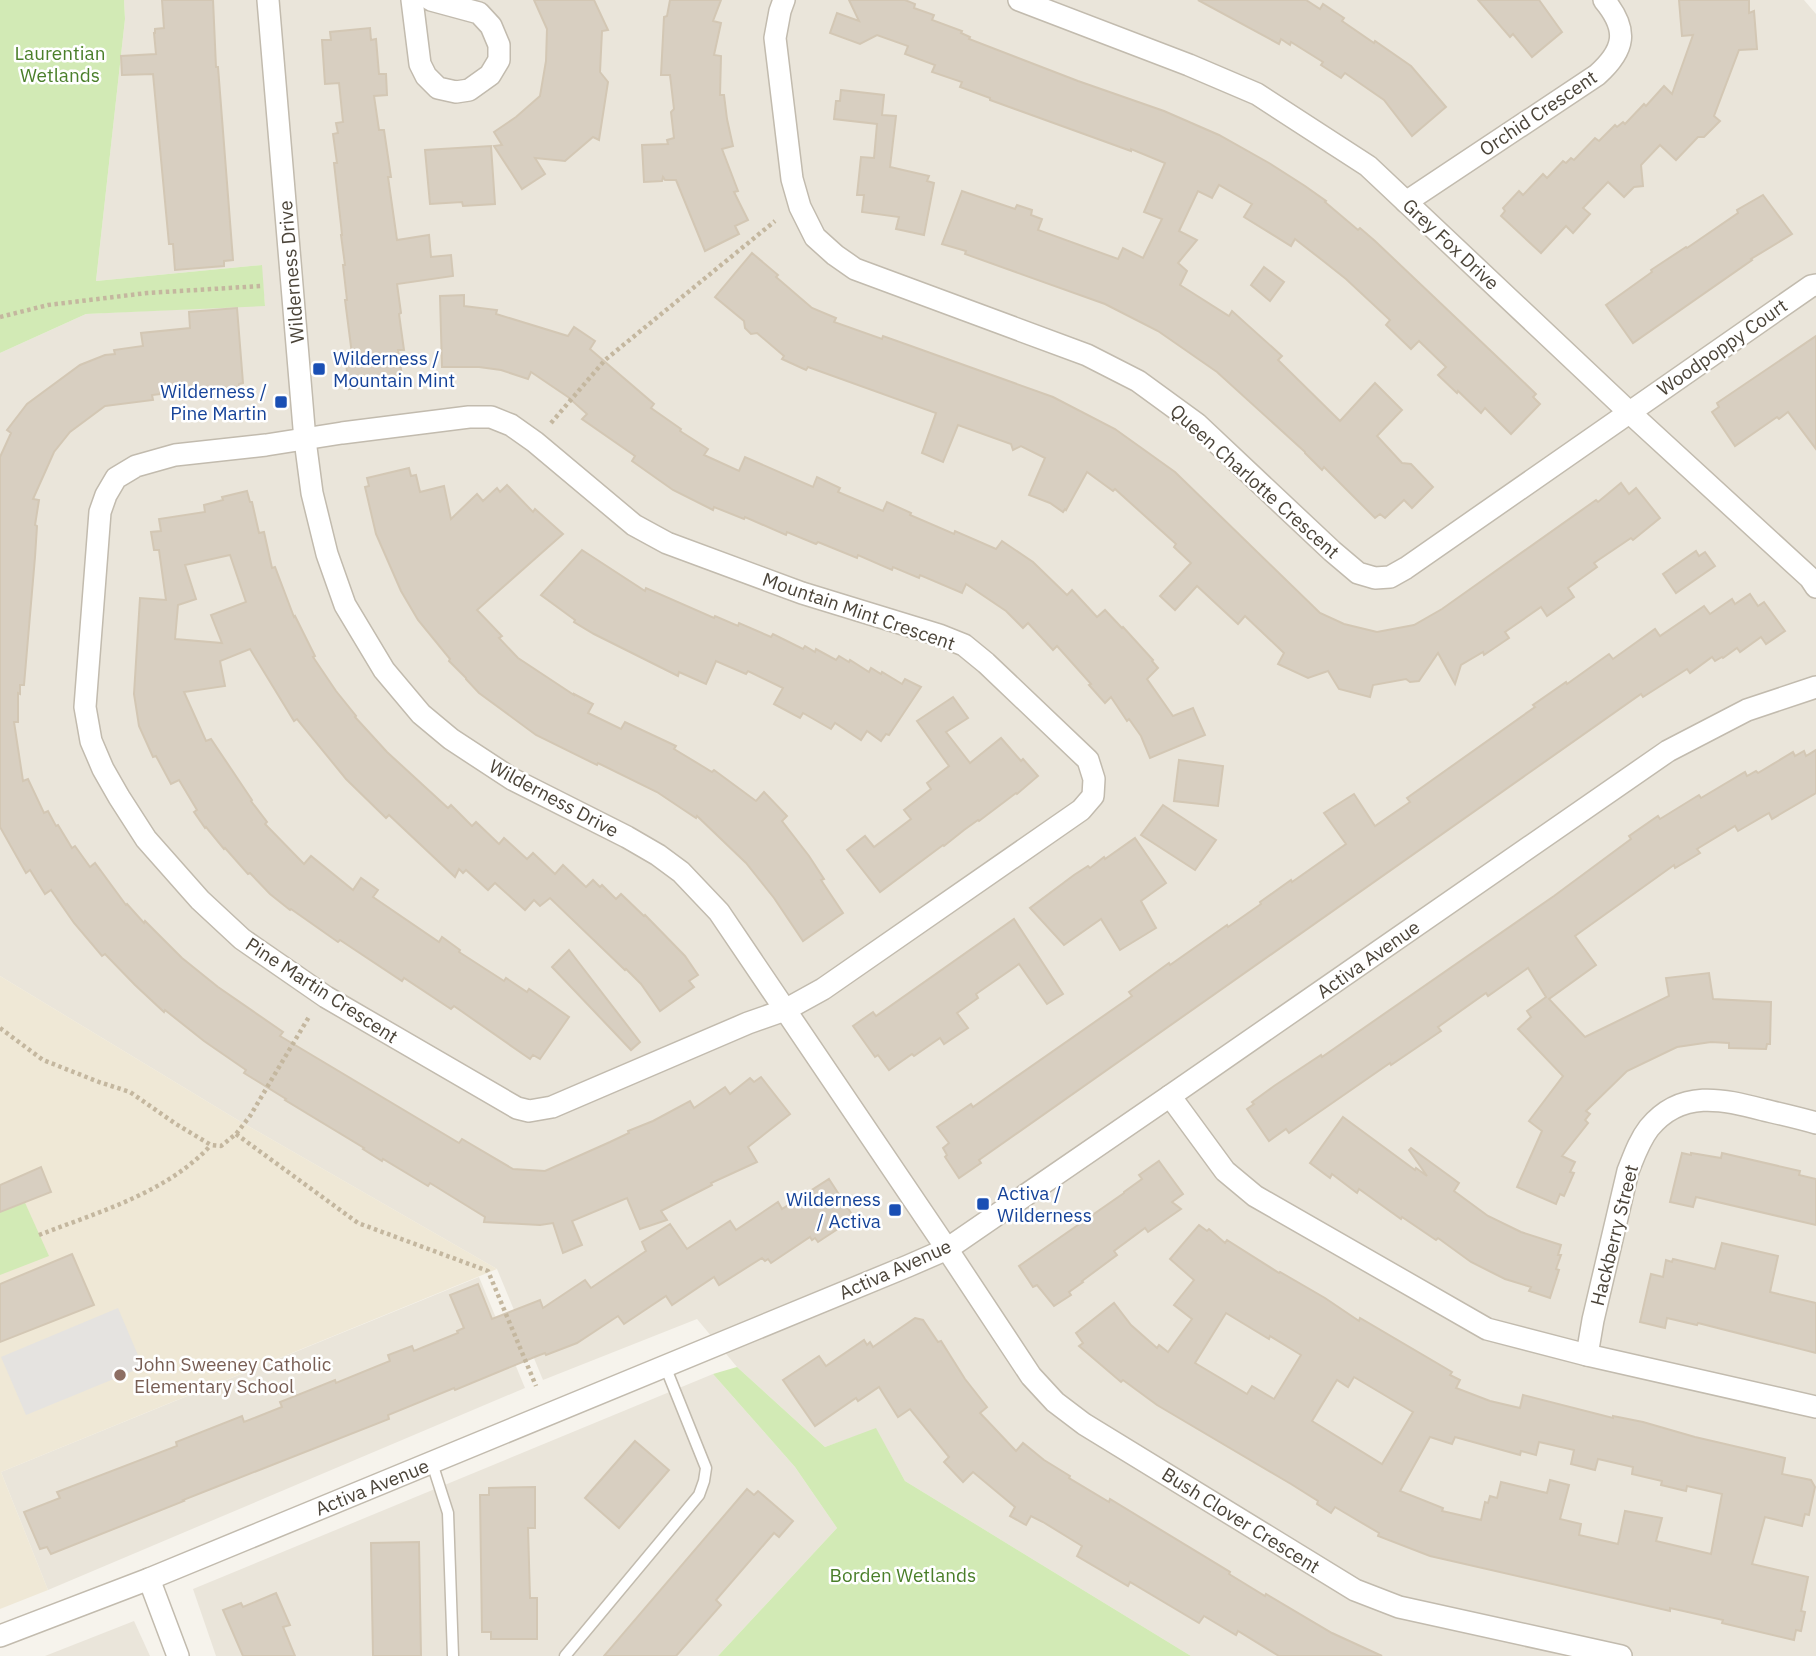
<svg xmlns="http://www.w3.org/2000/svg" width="1816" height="1656" font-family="'IBM Plex Sans',sans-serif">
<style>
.residential{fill:#eae5da}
.education{fill:#efe8d6}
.green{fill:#d2eab5}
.parking{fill:#e5e3e0}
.building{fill:#d8cfc1;stroke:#d3c7b4;stroke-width:2;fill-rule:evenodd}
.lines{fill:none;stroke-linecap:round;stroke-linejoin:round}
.lane-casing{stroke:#c2bbae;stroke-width:13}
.street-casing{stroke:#c2bbae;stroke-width:24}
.path{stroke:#c4b79f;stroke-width:4.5;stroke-dasharray:3.5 3.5;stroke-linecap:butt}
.lane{stroke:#fff;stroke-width:10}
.street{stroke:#fff;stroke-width:21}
.transit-dot{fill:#1a4fb4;stroke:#fff;stroke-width:2.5}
.education-dot{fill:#8d6e63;stroke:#fff;stroke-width:2.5}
.labels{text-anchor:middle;stroke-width:5;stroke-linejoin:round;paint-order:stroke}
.park-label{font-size:19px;fill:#4a7f2a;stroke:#fff}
.street-label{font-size:19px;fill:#4b4439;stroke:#fff}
.transit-label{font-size:19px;fill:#164399;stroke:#fff;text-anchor:start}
.education-label{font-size:19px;fill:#785e54;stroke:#fff;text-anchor:start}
</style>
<rect width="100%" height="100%" fill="#f6f3ec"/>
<g class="residential">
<polygon points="124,0 1804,0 1816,14 1816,1656 1191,1656 905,1481 876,1429 825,1447 737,1367 697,1319 543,1380 497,1269 236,1119 0,976 0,353 86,314 265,305 261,265 96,281 125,19"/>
<polygon points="479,1277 525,1388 48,1590 1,1472"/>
<polygon points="713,1374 795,1467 837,1528 718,1656 216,1656 193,1589"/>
<polygon points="134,1621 150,1656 45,1656"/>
</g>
<polygon class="education" points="0,976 236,1119 497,1269 1,1472 48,1590 0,1609"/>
<g class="green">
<polygon points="0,0 124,0 125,19 96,281 262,265 265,306 86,314 0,353"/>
<polygon points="22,1196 49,1256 0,1275 0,1206"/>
<polygon points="737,1367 825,1447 876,1428 905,1481 1191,1656 718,1656 837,1528 795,1467 713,1374"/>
</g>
<polygon class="parking" points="118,1308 143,1367 26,1415 1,1357"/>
<g class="building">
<polygon points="162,0 213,0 216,67 218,67 233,260 224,261 224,266 175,270 173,244 169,244 153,74 122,75 121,56 156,54 154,33 155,33 155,29 164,28"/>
<polygon points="534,0 594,0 608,30 602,31 600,72 608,82 599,140 593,137 565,161 535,158 545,174 522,189 494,146 502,145 494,132 516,117 540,96 546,61 547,29"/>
<polygon points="670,0 721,0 713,21 721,23 714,55 721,56 720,95 724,95 727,119 733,146 722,149 738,191 734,192 748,220 735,226 739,234 705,251 676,180 665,180 663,177 662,181 644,182 642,145 668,144 667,140 674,138 671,112 674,109 670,75 661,75 664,17 667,16"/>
<polygon points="849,0 905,0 915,4 914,8 934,15 932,20 962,31 961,33 970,37 969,39 1078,81 1164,111 1219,135 1269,163 1305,186 1326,201 1325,202 1358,230 1360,228 1375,241 1512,371 1536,394 1533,397 1540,404 1511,434 1485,408 1481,413 1458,391 1457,393 1438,375 1446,367 1419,341 1411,349 1386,325 1390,320 1346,279 1322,260 1295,239 1291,246 1244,217 1252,204 1219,185 1212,198 1198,191 1179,231 1197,240 1178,263 1187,271 1180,285 1229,316 1232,311 1282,356 1278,360 1340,421 1375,383 1402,410 1377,436 1402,463 1411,464 1433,487 1412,508 1404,500 1385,518 1380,514 1375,518 1324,467 1322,470 1305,453 1305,452 1217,372 1158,331 1105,304 965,254 966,251 942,244 962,191 1015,209 1017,205 1032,210 1031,215 1042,219 1038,230 1118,259 1123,248 1143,258 1162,219 1144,212 1165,163 1131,149 1131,151 990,100 990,98 960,87 962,82 932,72 935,65 905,54 908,46 877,35 860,44 830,33 837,13 859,21"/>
<polygon points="1198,0 1306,0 1320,9 1323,4 1344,18 1342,21 1374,43 1375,41 1411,66 1446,107 1412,136 1384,100 1345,73 1341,78 1321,65 1323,62 1291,42 1290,45 1281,39 1279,44"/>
<polygon points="1478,0 1539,0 1562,32 1532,57 1513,34 1510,37"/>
<polygon points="1679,0 1749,0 1749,13 1754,11 1757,49 1739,50 1714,116 1720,121 1704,137 1698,137 1676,160 1660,145 1641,165 1643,186 1634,187 1624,197 1608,182 1583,208 1590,214 1573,233 1566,226 1541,253 1501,216 1505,211 1503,208 1519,191 1523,195 1543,174 1547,178 1563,161 1566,163 1571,158 1574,160 1595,138 1599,141 1615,125 1617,127 1623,122 1625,124 1644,104 1646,106 1664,86 1672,94 1693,35 1682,36"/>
<polygon points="370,28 371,40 376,39 379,74 386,74 387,95 374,96 379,130 384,130 391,177 388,177 397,240 429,235 431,257 451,255 453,276 397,284 401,313 399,314 404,350 398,350 402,376 382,379 383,384 349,389 346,363 353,362 345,300 347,300 343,265 345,265 341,235 342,235 341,225 334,163 337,163 333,134 338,133 336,123 343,122 339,83 325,84 322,40 331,40 330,32"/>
<polygon points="841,90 884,95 882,115 896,116 890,167 929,176 927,181 934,183 924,235 896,229 899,217 862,212 864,195 857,195 861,157 874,158 877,124 834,119 836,101 840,101"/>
<polygon points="491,146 495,204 463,206 462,202 430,204 425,150"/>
<polygon points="1763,195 1792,234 1751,259 1752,260 1633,343 1606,305 1652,272 1651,270 1686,247 1687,248 1738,213 1737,210"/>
<polygon points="752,253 778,275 776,277 812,308 836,318 834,322 882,339 883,336 911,346 1053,397 1115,429 1175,472 1320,613 1344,624 1377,632 1414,625 1442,609 1596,500 1598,502 1621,483 1629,494 1636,488 1660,518 1633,540 1631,538 1594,563 1597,567 1568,588 1574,597 1547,616 1541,607 1505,632 1509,638 1484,655 1483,652 1461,665 1455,684 1438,653 1419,681 1410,682 1406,679 1373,685 1370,697 1339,689 1328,671 1308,678 1278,664 1284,653 1245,616 1238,624 1197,586 1175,610 1160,596 1191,563 1174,547 1176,544 1115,489 1113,491 1087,472 1066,510 1065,509 1063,512 1050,503 1029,495 1045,458 1021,446 1013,450 1011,444 958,425 943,462 922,453 936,413 808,367 806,370 782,359 784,356 757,333 751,334 745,328 744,321 715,297"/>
<polygon points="1264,267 1284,282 1270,301 1251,285"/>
<polygon points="464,295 464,306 497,310 496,314 568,336 574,327 595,341 590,349 654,404 651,408 681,429 680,431 708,449 704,455 739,471 745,457 813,487 817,477 840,488 838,492 883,511 887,502 911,513 910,515 954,534 955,531 996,549 1002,541 1033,562 1067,595 1072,590 1097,617 1105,610 1122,628 1123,627 1153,660 1152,661 1158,668 1147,679 1173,716 1193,708 1205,735 1150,758 1141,736 1129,719 1127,721 1111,697 1105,703 1089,685 1091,684 1057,646 1053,650 1028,623 1023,628 1006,611 966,584 962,593 920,575 919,578 893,567 892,570 858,555 857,558 818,542 816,544 787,532 786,535 745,517 744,519 714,507 713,510 673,490 632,461 635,456 582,419 587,414 568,397 531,372 528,379 501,370 479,367 442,367 440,296"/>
<polygon points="237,308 243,383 239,384 239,392 197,396 197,388 160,389 160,394 152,395 153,400 105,406 70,432 54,452 33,499 39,500 35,525 37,526 35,557 24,685 20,685 20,694 18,693 18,722 14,722 23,781 28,779 44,813 48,811 56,826 58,825 72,848 75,846 90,867 95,863 126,905 127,904 144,923 145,921 182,958 218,987 283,1032 280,1036 459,1143 462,1139 513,1169 545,1171 610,1142 629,1133 628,1131 653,1121 690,1101 694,1108 725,1087 730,1094 750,1078 754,1082 761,1077 790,1114 748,1147 757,1162 711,1183 712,1185 661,1211 667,1220 640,1229 627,1198 572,1221 582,1245 563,1253 553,1223 540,1225 484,1222 485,1217 430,1183 428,1186 383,1159 382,1161 363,1149 364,1148 285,1100 286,1099 244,1073 246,1070 204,1041 165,1010 164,1012 135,985 105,954 102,956 74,923 51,890 45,894 30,870 26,873 0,827 0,457 11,433 7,430 27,404 80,365 105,355 115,354 114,350 143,346 141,333 190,328 189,312"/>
<polygon points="1816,336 1816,449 1788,412 1779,419 1777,417 1735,446 1712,412 1719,407 1717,403"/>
<polygon points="409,468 411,476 416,475 420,492 444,486 451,519 477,494 483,501 497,488 500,492 507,485 533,512 535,509 563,534 477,610 502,636 499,638 518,658 574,695 574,694 593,704 588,713 621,729 625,722 676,746 674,749 712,772 714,770 756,801 764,792 787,816 782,821 809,856 824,879 821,880 843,913 803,941 774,898 746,863 697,816 696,818 657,792 598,763 597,765 536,735 479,693 466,679 466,678 449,661 450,659 418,620 401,591 376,534 365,487 369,486 367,478"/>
<path d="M247 491 250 502H252L259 533 264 532 272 568 275 567 294 617 295 616 315 656 313 657 336 691 356 716 355 717 387 752 448 808 451 805 472 826 476 822 499 844 504 838 527 859 533 853 555 874 563 865 586 887 593 880 600 887 602 885 616 899 621 894 644 916 645 915 685 956 698 975 689 981 694 987 660 1011 641 984 626 969 625 970 550 898 540 906 534 900 525 910 495 883 488 890 466 870 463 873 459 869 455 877 389 815 386 818 346 779 297 719 294 721 250 649 220 661 225 686 184 692 206 741 211 739 252 800 251 801 267 822 265 824 304 864 311 856 353 890 361 878 378 890 373 897 439 942 442 937 460 950 459 952 504 981 506 978 527 992 529 989 569 1017 540 1059 533 1055 530 1059 454 1006 451 1009 404 978 402 981 340 940 338 942 291 909 290 910 270 894 250 873 248 874 225 848 224 849 206 827 205 828 194 812 197 810 179 780 171 784 156 756 153 757 139 726 134 694 140 598 166 600 159 550H154L151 532 161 531 159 519 205 512 204 505 223 500 222 497ZM230 555 246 602 211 615 222 643 175 639 178 605 196 599 185 565Z"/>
<polygon points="582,550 645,591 646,588 714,618 715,616 738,626 739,623 771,637 773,634 803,649 805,646 815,652 816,649 836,660 839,656 849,662 850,660 869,672 871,668 881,674 882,672 902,684 905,679 921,687 889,735 886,734 881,741 867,731 861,740 835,723 831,729 803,713 800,718 774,704 783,688 748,671 746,674 716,661 706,684 679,672 678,676 594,634 574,622 575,620 541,595"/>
<polygon points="1696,551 1699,556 1705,552 1715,566 1676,593 1663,574"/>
<polygon points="1750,594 1758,606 1764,602 1785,631 1766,644 1761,637 1740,652 1737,648 1723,658 1722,657 1715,661 1712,657 1690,673 1687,669 1643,697 1641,694 979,1160 981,1163 959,1178 945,1157 947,1155 943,1148 949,1143 937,1127 971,1104 973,1107 1132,996 1129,992 1169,963 1170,965 1227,925 1228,927 1261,904 1260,902 1291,880 1292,882 1346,844 1324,813 1354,794 1375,826 1410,802 1407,798 1535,707 1533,705 1566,682 1567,684 1609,654 1613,659 1655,629 1660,636 1704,606 1710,614 1732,599 1735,604"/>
<polygon points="953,697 968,718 946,732 970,763 1001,738 1021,761 1023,759 1038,776 1017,794 1016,793 979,821 978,820 964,830 944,846 943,845 880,892 847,850 865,836 874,847 911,819 904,810 931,789 927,783 949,766 917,721"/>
<polygon points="1816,750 1816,793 1772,819 1769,813 1738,831 1735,826 1697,849 1700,853 1675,868 1674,865 1575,936 1596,965 1549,999 1585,1037 1669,996 1666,978 1709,973 1713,999 1771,1002 1770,1044 1767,1044 1766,1049 1729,1048 1729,1043 1711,1042 1677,1047 1627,1071 1586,1111 1590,1114 1585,1120 1588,1123 1562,1156 1575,1162 1570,1172 1574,1173 1564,1196 1560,1194 1556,1204 1517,1187 1542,1131 1529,1121 1563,1076 1518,1029 1531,1017 1527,1011 1546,997 1528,968 1488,996 1486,993 1438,1027 1441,1031 1391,1065 1390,1063 1289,1133 1286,1129 1269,1141 1247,1109 1254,1104 1252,1102 1274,1086 1321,1055 1322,1057 1554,896 1631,839 1629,836 1658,816 1660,819 1699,795 1701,798 1745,772 1747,776 1756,771 1758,773 1793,752 1795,756 1804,751 1806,756"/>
<polygon points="1179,760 1223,766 1218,806 1174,801"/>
<polygon points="1163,805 1216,840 1195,870 1141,835"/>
<polygon points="1135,838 1166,883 1141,901 1156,928 1120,950 1101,919 1064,945 1030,908 1074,875 1088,866 1090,868 1104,857 1105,859"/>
<polygon points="1014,919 1063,994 1047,1004 1019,964 976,994 978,998 957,1013 968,1028 944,1044 940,1038 914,1056 912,1054 889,1070 878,1055 875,1057 853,1026 873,1012 876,1016"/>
<polygon points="569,950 640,1042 631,1050 552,967"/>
<polygon points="1343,1117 1415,1170 1416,1168 1427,1176 1409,1150 1411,1148 1459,1183 1454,1191 1488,1216 1521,1232 1561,1245 1558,1255 1561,1255 1556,1269 1559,1270 1550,1298 1529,1291 1531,1287 1505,1279 1471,1262 1438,1238 1436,1240 1402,1217 1401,1219 1359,1189 1357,1193 1332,1174 1330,1178 1310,1163"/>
<polygon points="1682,1153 1691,1155 1691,1153 1721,1158 1722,1153 1800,1171 1799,1175 1816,1179 1816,1225 1696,1197 1693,1207 1670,1202"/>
<polygon points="1159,1161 1183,1194 1172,1202 1181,1209 1148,1232 1145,1228 1114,1251 1117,1255 1082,1281 1083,1282 1069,1292 1071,1295 1054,1306 1037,1285 1033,1287 1019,1266 1124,1193 1124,1192 1142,1179 1139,1175"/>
<polygon points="41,1167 51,1192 0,1212 0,1185"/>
<polygon points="829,1179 851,1213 850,1221 818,1242 815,1238 812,1240 810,1237 771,1263 768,1259 765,1261 762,1258 719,1285 714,1277 672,1305 666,1296 624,1324 618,1316 577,1343 546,1355 545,1353 537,1356 455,1390 454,1388 388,1415 389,1419 216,1487 183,1500 184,1501 51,1554 47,1547 40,1549 24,1512 60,1498 57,1492 177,1446 176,1442 242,1416 244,1422 282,1407 280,1402 335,1380 336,1383 390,1361 388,1355 412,1346 414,1351 458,1333 457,1331 464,1328 450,1295 478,1284 492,1319 540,1300 543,1308 585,1280 591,1288 646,1251 642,1242 670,1224 687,1249 730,1221 736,1230 778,1202 782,1209"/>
<path d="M1199 1225 1207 1231 1209 1229 1225 1243 1227 1240 1279 1273 1280 1272 1325 1298 1359 1321 1360 1318 1452 1372 1450 1375 1460 1380 1456 1388 1490 1401 1520 1408 1523 1395 1613 1418V1416L1643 1422 1695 1437 1785 1458 1782 1474 1811 1480 1815 1487 1809 1515 1805 1514 1802 1526 1765 1517 1752 1564 1808 1577 1801 1611 1805 1612 1801 1631 1796 1630 1794 1640 1722 1623 1723 1620 1670 1608V1611L1430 1556 1378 1536 1379 1533 1335 1507 1331 1513 1317 1504 1318 1501 1291 1484 1157 1405 1123 1380 1121 1382 1079 1346 1083 1343 1076 1333 1114 1303 1131 1325 1157 1348 1159 1345 1168 1352 1192 1319 1174 1305 1194 1280 1170 1259ZM1226 1313 1269 1339 1270 1336 1301 1355 1274 1399 1252 1386 1247 1394 1195 1363ZM1354 1377 1413 1412 1382 1464 1312 1421 1337 1380 1348 1387ZM1430 1437 1452 1444 1455 1437 1520 1455 1521 1451 1536 1455 1539 1442 1574 1450 1571 1464 1595 1470 1598 1459 1633 1467 1632 1474 1662 1481 1661 1485 1686 1491 1687 1486 1722 1494 1711 1554 1656 1541 1662 1518 1625 1511 1618 1544 1579 1535 1581 1524 1560 1519 1569 1485 1550 1480 1547 1493 1501 1482 1497 1498 1490 1496 1488 1503 1485 1502 1481 1520 1442 1511 1443 1508 1400 1491Z"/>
<polygon points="1722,1243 1778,1256 1770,1292 1816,1303 1816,1353 1698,1323 1697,1325 1667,1318 1665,1328 1640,1322 1651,1274 1663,1277 1666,1260 1672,1262 1673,1259 1715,1269"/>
<polygon points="72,1254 94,1305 0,1342 0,1284"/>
<polygon points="915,1318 923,1320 938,1342 941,1341 965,1379 987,1407 980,1413 1016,1451 1023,1443 1044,1460 1070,1476 1069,1478 1109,1502 1110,1499 1230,1572 1229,1574 1265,1596 1266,1594 1332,1633 1382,1656 1279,1656 1238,1631 1236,1635 1204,1616 1199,1623 1130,1582 1128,1586 1077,1556 1082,1546 1043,1522 1031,1516 1026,1525 1010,1516 1015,1507 973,1472 963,1482 944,1462 949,1457 910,1409 898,1417 879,1387 858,1401 856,1398 815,1426 783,1380 819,1356 826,1366 864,1340 867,1345 870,1342 873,1347"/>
<polygon points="635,1441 669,1470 619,1528 585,1498"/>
<polygon points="535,1487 535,1528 528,1528 530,1598 537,1598 537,1639 491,1639 491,1632 482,1632 480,1495 489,1495 489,1488"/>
<polygon points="747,1489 754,1495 758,1491 793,1521 779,1537 774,1533 716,1600 721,1605 676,1656 604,1656"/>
<polygon points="419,1542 421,1656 373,1656 371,1543"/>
<polygon points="276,1593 290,1625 283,1627 295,1656 243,1656 223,1610 241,1603 243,1607"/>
</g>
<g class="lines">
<defs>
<g id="lane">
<polyline points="432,1463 448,1513 453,1656"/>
<polyline points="565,1656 699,1495 704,1481 706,1468 665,1366"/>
</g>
<g id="street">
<polyline points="268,0 305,440 312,493 327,554 345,605 384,670 421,714 451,739 512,779 627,837 658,855 681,872 719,912 947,1249 1031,1376 1055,1402 1084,1424 1355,1590 1399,1607 1621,1656"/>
<polyline points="412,0 420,64 426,76 438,88 456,92 469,90 490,75 499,60 499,45 491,26 479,13 431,0"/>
<polyline points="784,0 780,11 775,38 792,179 800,207 815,237 835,255 855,269 1087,355 1138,381 1197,424 1332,551 1358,573 1375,578 1390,577 1406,568 1811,286 1816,285"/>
<polyline points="1019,0 1189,65 1257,94 1368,166 1629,412 1810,578 1816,587"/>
<path d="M1406 202 1597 75C1625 50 1629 30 1604 0"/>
<polygon points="469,417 491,417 511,425 535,442 634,525 667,543 802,593 939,635 964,645 986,663 1088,760 1094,779 1093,796 1081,810 823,989 785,1010 748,1023 552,1107 529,1111 517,1108 326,997 242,939 200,900 146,839 119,797 103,769 91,741 85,707 100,512 106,495 116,478 136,466 175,455 266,445 342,433"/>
<polyline points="1170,1096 1225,1171 1255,1196 1487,1329 1587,1355 1816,1407"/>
<path d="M1587 1355 1593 1320 1628 1171C1634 1156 1639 1141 1649 1128 1681 1089 1722 1099 1764 1110 1781 1114 1799 1118 1816 1123"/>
<polyline points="149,1579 178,1656"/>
<polyline points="0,1636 149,1579 908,1266 947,1249 1170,1096 1668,751 1747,710 1816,687"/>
</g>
</defs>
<use href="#lane" class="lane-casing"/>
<use href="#street" class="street-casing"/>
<g class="path">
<polyline points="0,317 48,305 147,293 261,286"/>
<polyline points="551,423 605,360 775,221"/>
<polyline points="0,1028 43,1060 99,1082 130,1092 176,1124 211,1145 221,1146 236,1134 250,1116 310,1015"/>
<polyline points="236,1134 358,1223 488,1271 536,1386"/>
<path d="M39 1235C98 1212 167 1193 211 1145"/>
</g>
<use href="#lane" class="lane"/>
<use href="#street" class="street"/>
</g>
<g class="transit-dot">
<rect x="312" y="362" width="14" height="14" rx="3.5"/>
<rect x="274" y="395" width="14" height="14" rx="3.5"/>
<rect x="976" y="1197" width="14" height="14" rx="3.5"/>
<rect x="888" y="1203" width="14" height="14" rx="3.5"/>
</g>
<circle class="education-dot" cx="120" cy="1375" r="7"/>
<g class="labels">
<g class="park-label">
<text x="60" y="60">Laurentian<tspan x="60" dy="22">Wetlands</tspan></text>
<text x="903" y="1582">Borden Wetlands</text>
</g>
<g class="street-label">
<text transform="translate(1538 113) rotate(-34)" y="7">Orchid Crescent</text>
<text transform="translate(1451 244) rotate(43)" y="7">Grey Fox Drive</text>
<text transform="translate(291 272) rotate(-95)" y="7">Wilderness Drive</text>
<text transform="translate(1722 347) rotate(-35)" y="7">Woodpoppy Court</text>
<text transform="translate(1255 481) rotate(42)" y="7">Queen Charlotte Crescent</text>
<text transform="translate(859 611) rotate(19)" y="7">Mountain Mint Crescent</text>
<text transform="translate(554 798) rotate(28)" y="7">Wilderness Drive</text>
<text transform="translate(1368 959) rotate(-35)" y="7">Activa Avenue</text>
<text transform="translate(322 990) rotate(33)" y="7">Pine Martin Crescent</text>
<text transform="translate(1614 1235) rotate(-76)" y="7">Hackberry Street</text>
<text transform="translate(895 1269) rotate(-24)" y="7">Activa Avenue</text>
<text transform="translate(372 1487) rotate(-22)" y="7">Activa Avenue</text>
<text transform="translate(1241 1520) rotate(32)" y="7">Bush Clover Crescent</text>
</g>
<g class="transit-label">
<text x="333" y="365">Wilderness /<tspan x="333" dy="22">Mountain Mint</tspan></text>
<text x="267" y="398" text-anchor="end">Wilderness /<tspan x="267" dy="22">Pine Martin</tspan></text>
<text x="997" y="1200">Activa /<tspan x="997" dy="22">Wilderness</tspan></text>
<text x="881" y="1206" text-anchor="end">Wilderness<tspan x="881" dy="22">/ Activa</tspan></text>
</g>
<g class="education-label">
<text x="134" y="1371">John Sweeney Catholic<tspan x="134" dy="22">Elementary School</tspan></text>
</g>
</g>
</svg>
